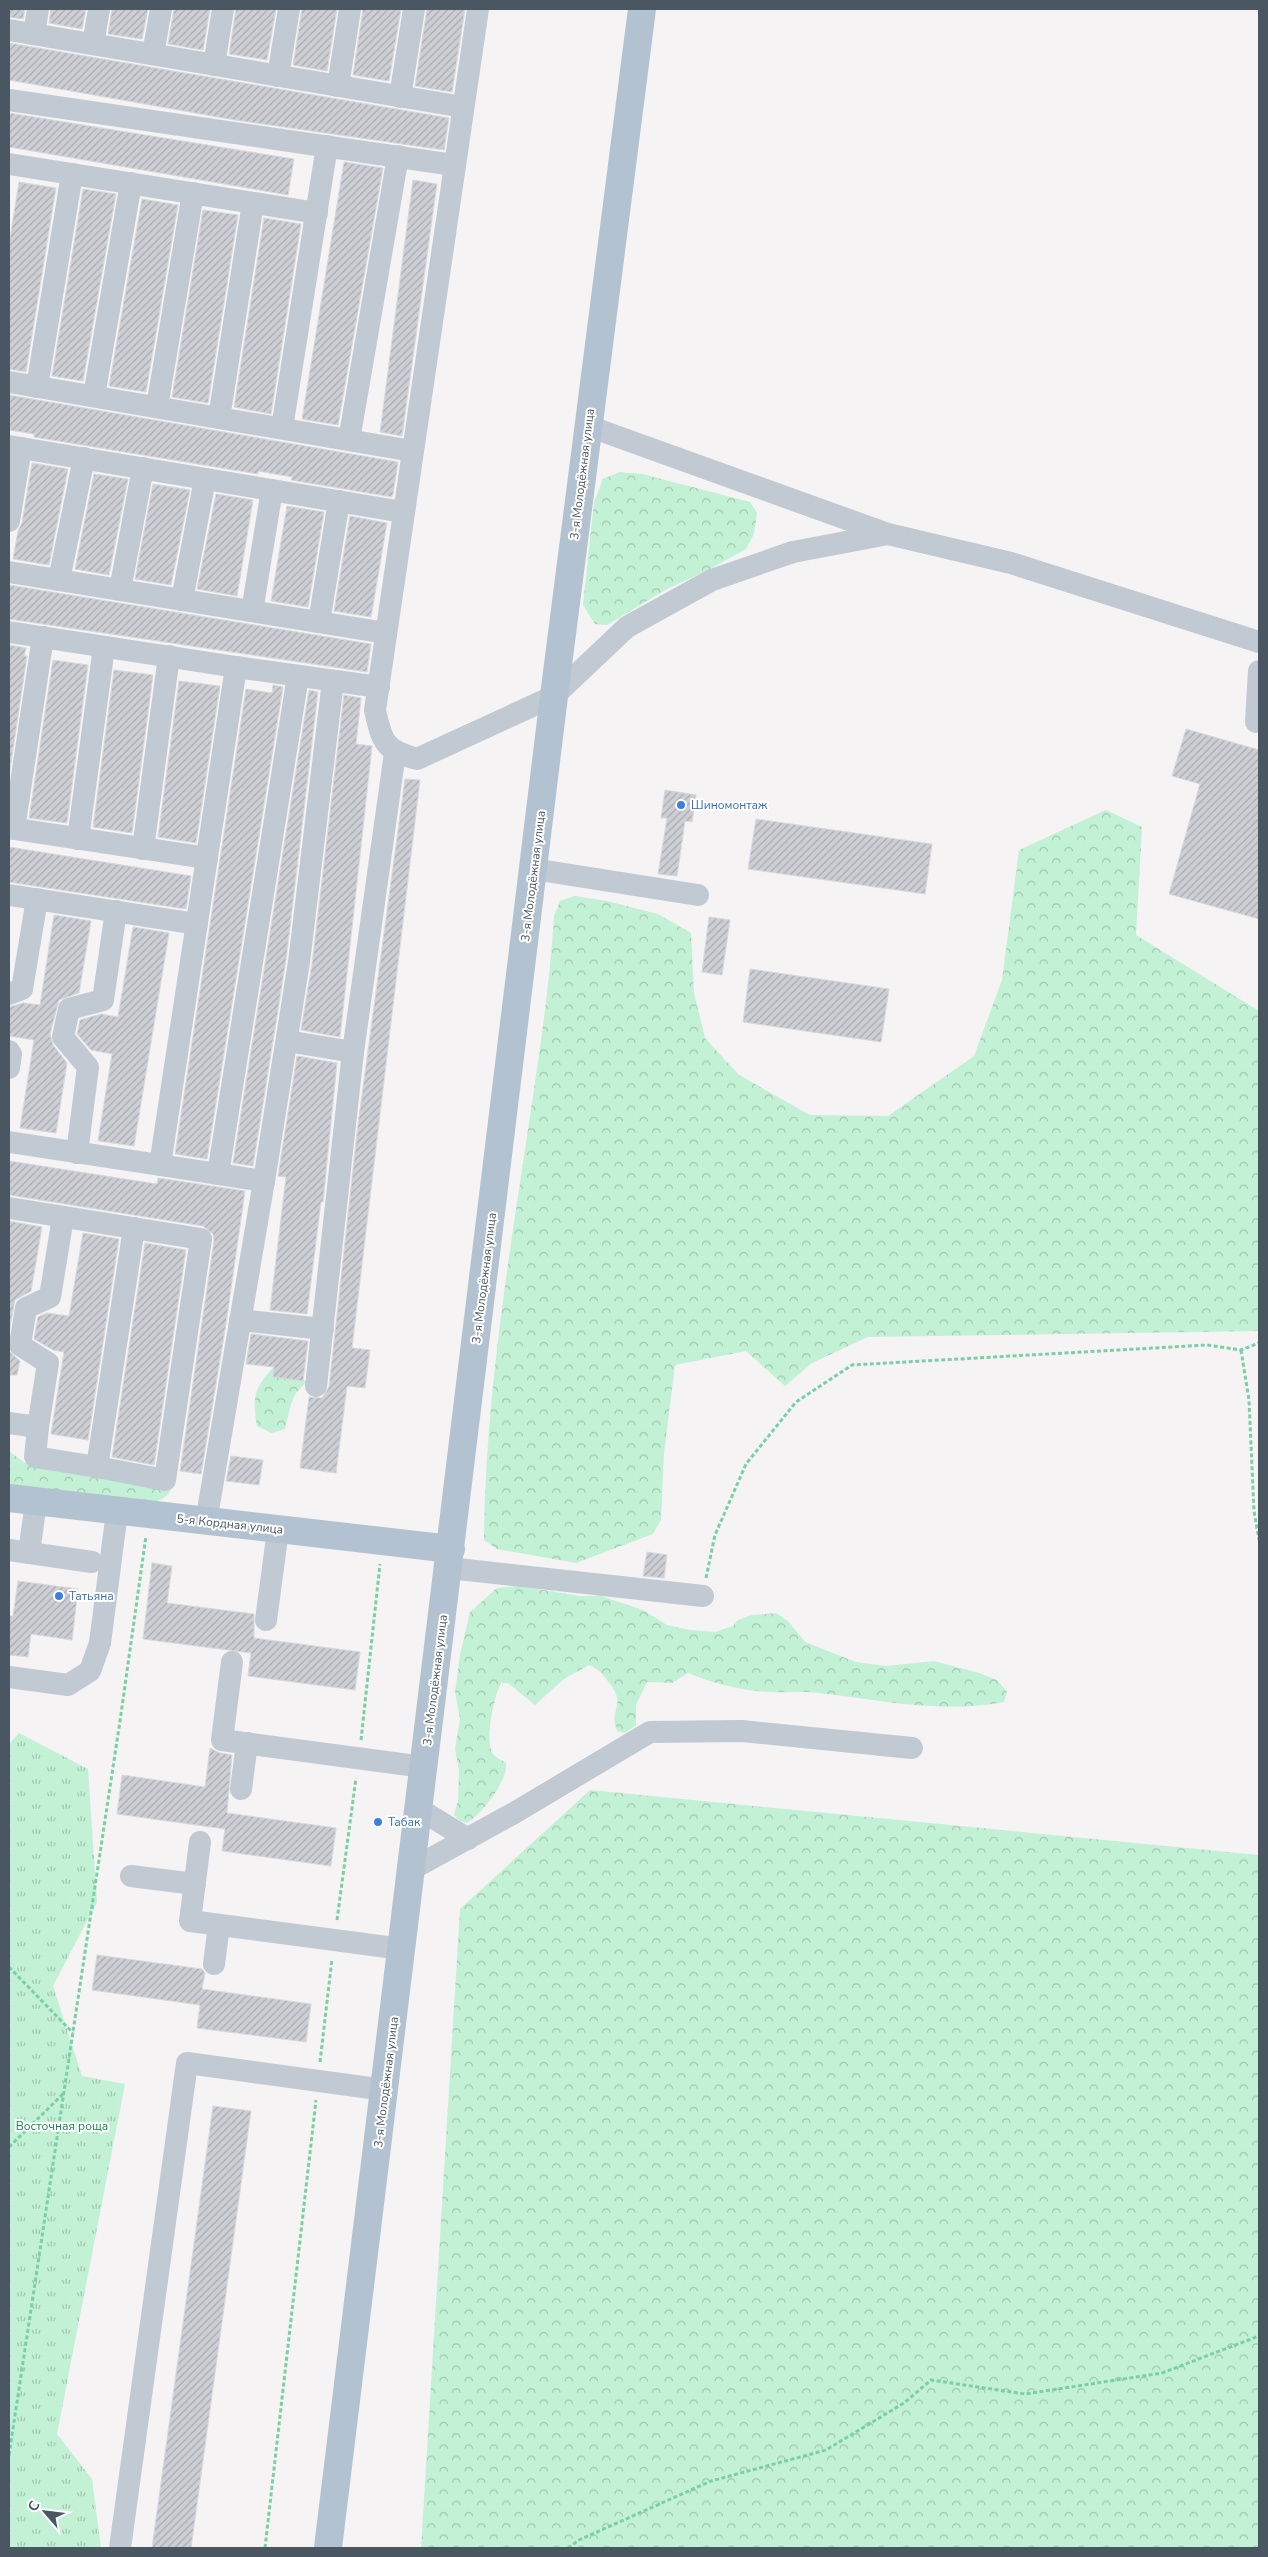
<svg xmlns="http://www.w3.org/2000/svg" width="1268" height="2557" font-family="'Nunito Sans',sans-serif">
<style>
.forest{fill:url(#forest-crowns)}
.park{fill:url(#park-tufts)}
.building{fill:url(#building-hatch);stroke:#d7d9de}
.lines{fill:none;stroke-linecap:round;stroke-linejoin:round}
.path{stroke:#7ad0a6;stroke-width:3;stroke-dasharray:4 2.5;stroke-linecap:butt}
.minor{stroke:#c1cad2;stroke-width:22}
.major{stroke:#b3c2d1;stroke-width:28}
.shop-dot{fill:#3f7fe0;stroke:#fff;stroke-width:2}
.labels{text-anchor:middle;stroke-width:4;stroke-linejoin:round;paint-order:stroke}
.street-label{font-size:12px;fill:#4a5661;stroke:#fff}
.shop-label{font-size:12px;fill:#366cbe;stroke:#fff;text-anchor:start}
.park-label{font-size:12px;fill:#17864f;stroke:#fff}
</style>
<defs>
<pattern id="forest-crowns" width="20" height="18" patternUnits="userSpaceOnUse" patternTransform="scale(1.25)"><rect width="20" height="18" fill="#c3f1d5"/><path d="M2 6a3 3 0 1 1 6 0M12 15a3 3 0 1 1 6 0" fill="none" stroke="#a0c6b0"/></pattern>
<pattern id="park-tufts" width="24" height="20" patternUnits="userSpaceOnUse" patternTransform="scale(1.25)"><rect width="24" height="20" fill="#c3f1d5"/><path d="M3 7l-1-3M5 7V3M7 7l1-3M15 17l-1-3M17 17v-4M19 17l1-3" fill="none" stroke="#a0c6b0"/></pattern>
<pattern id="building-hatch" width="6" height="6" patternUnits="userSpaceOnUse" patternTransform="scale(1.25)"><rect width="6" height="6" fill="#cdcfd5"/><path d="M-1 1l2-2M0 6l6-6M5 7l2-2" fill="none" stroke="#a8abb0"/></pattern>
</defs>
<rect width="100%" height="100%" fill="#f5f3f3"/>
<g class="forest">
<polygon points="619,472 642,474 750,502 757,513 754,534 746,549 710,569 667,589 607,625 595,624 583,605 594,502 603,479"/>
<path d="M1106 810 1142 827 1136 935 1259 1011V1331L868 1337 812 1363 785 1386 746 1351 675 1365 664 1453 661 1520 653 1534 576 1563 497 1549 484 1540C485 1414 504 1288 523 1163 535 1081 549 999 554 916L560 901 575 896 607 901 658 914 691 933 694 993 705 1038 739 1075 810 1115 888 1116 974 1056 1002 980 1019 850Z"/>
<path d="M274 1367 273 1377 307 1381 296 1393 291 1404 285 1429 272 1433 257 1426C252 1398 254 1387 274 1367Z"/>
<path d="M9 1451 25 1463 173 1482C171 1494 166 1498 155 1502L55 1500 9 1484Z"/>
<path d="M519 1586 580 1596H601L643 1610 667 1625 690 1630 715 1632 733 1626 738 1620 752 1615 776 1613 788 1621 805 1642 856 1662 886 1666 934 1661 979 1673 997 1680 1007 1692 1004 1702C941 1714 881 1700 819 1693 802 1691 786 1693 769 1692 743 1691 712 1683 688 1673L672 1683 647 1682 636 1705V1725L625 1733 617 1731C608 1707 629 1706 607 1680 601 1672 598 1669 589 1665L564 1679 535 1705 508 1683H501C494 1697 484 1740 493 1754 496 1758 502 1760 506 1763 508 1781 482 1814 467 1823L460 1821 454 1815 458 1801 459 1770 455 1749 460 1719 455 1692 460 1655 470 1612 497 1588Z"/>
<polygon points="590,1790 1259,1855 1259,2548 421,2548 460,1909"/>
</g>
<polygon class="park" points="19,1733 88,1769 97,1902 53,1986 82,2076 125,2084 57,2434 92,2479 101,2548 9,2548 9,1744"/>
<g class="building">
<polygon points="9,9 25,9 23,19 9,17"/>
<polygon points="51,9 86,9 82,29 49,23"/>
<polygon points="112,9 148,9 142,39 108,34"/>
<polygon points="174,9 210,9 203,50 168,44"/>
<polygon points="236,9 276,9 267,60 229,54"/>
<polygon points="302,9 337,9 327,71 293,65"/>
<polygon points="363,9 401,9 389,81 353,75"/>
<polygon points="427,9 465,9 452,92 415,86"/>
<polygon points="9,43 449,118 444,150 235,120 9,80"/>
<polygon points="9,113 294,159 288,195 9,147"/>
<polygon points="344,162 383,168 338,425 302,419"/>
<polygon points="413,180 437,184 402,436 380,432"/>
<polygon points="19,182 56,188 26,372 9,369 9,244"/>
<polygon points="83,189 116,194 83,381 52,376"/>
<polygon points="142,199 178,205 146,392 109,386"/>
<polygon points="203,210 238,215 208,403 172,397"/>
<polygon points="264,218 301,224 271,414 234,407"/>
<polygon points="9,395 398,462 393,494 392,497 291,480 292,477 258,471 258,474 34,437 34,434 9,430"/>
<polygon points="32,463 68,469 49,565 13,559 18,531 22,523"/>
<polygon points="94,474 128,479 109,575 75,569"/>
<polygon points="153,484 190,490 171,585 135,579"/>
<polygon points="216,494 253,500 237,596 197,589"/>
<polygon points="287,506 324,512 308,607 271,601"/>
<polygon points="350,516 387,523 371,617 334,611"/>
<polygon points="9,585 371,644 367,672 9,619"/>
<polygon points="9,645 26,648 24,656 27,656 9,776"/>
<polygon points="53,660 88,665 67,823 29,818"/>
<polygon points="114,670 153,675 132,833 93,827"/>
<polygon points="179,681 220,686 196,843 158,837"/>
<polygon points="273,685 283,687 207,1159 175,1154 246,689 272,693"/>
<polygon points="309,690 318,692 286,960 253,1166 233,1163"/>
<polygon points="344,695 361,698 356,744 372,746 340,1037 301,1030 312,964"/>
<polygon points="1186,729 1259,750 1259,919 1169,894 1200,784 1172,776"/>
<polygon points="405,779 420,780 352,1348 370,1350 365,1388 347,1386 336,1473 300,1468 309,1397 322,1398 329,1387 358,1124"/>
<polygon points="665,790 696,795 692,822 685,821 677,876 658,874 667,818 661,818"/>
<polygon points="756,819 932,844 925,894 748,869"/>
<polygon points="9,847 191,876 186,909 9,882"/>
<polygon points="54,915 91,921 79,993 59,1000 50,1034 53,1045 67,1063 56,1133 20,1128 34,1040 9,1036 9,1007 23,1003 40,1005"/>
<polygon points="709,917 730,920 722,975 702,972"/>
<polygon points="133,927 169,933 134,1146 98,1141 112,1054 91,1050 77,1034 80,1020 101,1014 118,1017"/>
<polygon points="750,969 889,989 881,1042 743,1022"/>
<polygon points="297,1056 337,1063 323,1202 321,1202 307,1314 270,1310 286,1177 278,1176"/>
<polygon points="9,1161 157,1184 158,1178 245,1191 226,1324 201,1474 180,1471 214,1241 213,1234 203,1226 9,1195"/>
<polygon points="9,1221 42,1227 31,1291 15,1300 9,1332"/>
<polygon points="83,1233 119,1239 88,1440 51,1434 64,1352 53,1350 34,1339 38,1317 47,1313 69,1316"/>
<polygon points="145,1243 186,1250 154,1465 112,1457"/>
<polygon points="251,1334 308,1341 303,1381 273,1377 274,1367 246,1364"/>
<polygon points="9,1351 20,1361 17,1375 9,1375"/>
<polygon points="231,1456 263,1460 259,1485 226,1481"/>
<polygon points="647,1552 667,1555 664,1578 643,1576"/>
<polygon points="152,1563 172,1566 167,1603 254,1614 254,1638 360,1652 355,1690 248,1676 251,1653 143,1639"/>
<polygon points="18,1581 78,1589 72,1640 31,1634 28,1657 9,1655 9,1616 13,1616"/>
<polygon points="210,1748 220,1753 232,1755 227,1813 336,1828 331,1866 222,1851 225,1829 117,1814 122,1775 205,1787"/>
<polygon points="97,1955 202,1969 205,1973 202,1989 311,2004 306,2042 197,2028 200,2005 92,1990"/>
<polygon points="213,2106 251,2111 191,2548 152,2548"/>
</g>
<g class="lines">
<g class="path">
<polyline points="1241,1350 1249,1400 1254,1511 1259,1540"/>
<polyline points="706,1578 715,1535 746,1464 796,1402 852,1365 1207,1345 1241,1350 1259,1343"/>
<polyline points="361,1740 380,1564"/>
<polyline points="337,1920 356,1778"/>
<polyline points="9,1967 73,2033"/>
<polyline points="320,2062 332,1959"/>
<polyline points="9,2147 63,2094"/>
<polyline points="9,2455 120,1721 146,1536"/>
<polyline points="265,2548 316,2100"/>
<polyline points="568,2548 579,2540 711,2481 826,2450 904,2403 931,2380 1025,2394 1162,2373 1259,2336"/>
</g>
<g class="minor">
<path d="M478 9 375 710C382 743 385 750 417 759L554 696 627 627 712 580 793 552 888 534"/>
<polyline points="9,30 463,107"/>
<polyline points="34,34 38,9"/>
<polyline points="93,44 99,9"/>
<polyline points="153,54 161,9"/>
<polyline points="214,65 223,9"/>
<polyline points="278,76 289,9"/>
<polyline points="338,86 350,9"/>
<polyline points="400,97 414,9"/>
<polyline points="9,100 454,165"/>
<polyline points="9,164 317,213"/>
<polyline points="9,382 412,451"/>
<polyline points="37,387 72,174"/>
<polyline points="94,396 131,183"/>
<polyline points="157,407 193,193"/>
<polyline points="219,418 253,203"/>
<polyline points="588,426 888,534 1011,563 1259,642"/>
<polyline points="282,428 327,146"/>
<polyline points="349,440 398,156"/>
<polyline points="9,446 403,512"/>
<polyline points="9,521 21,448"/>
<polyline points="9,572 386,633"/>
<polyline points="59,580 84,458"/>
<polyline points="120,590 143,468"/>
<polyline points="182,600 205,479"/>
<polyline points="252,611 272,490"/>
<polyline points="319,622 339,501"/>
<polyline points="9,632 236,667 160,1165 264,1181 206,1522"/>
<polyline points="236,667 379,687"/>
<polyline points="1256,722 1259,671"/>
<polyline points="9,828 207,858"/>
<polyline points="14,829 43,637"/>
<polyline points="78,839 104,647"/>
<polyline points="143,849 169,656"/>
<polyline points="533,869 698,895"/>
<polyline points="9,895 197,924"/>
<polyline points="9,994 22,989 37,899"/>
<polyline points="287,1041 353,1052"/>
<polyline points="9,1051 11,1054 9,1068"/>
<polyline points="9,1142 160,1165"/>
<polyline points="77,1153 88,1067 63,1037 69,1009 103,1000 116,911"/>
<polyline points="218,1174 298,676"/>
<polyline points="264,1181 299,962 333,681"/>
<polyline points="9,1208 201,1239 165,1480 97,1467"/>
<polyline points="240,1320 323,1329"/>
<polyline points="316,1386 353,1052 395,753"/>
<polyline points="9,1423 38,1427 35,1457 97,1467 134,1228"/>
<polyline points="38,1427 48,1363 20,1345 26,1308 50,1297 63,1217"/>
<polyline points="9,1550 92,1562"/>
<polyline points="29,1553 36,1502"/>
<polyline points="449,1568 703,1596"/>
<polyline points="266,1620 278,1530"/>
<polyline points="232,1662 222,1740 424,1767"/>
<polyline points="9,1677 68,1685 90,1671 100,1643 117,1512"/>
<polyline points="241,1789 247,1743"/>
<polyline points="419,1809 468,1839"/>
<polyline points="200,1842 190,1921 402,1949"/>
<polyline points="412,1869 514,1813 650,1732 742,1731 912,1748"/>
<polyline points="131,1876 195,1884"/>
<polyline points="214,1964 219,1925"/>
<polyline points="120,2548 187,2063 385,2090"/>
</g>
<g class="major">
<polyline points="9,1498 451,1549"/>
<polyline points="328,2548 554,696 642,9"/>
</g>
</g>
<g class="shop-dot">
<circle cx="681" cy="805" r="5"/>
<circle cx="59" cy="1596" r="5"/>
<circle cx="378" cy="1822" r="5"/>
</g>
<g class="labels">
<g class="street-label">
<text transform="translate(582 474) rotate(-83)" y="4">3-я Молодёжная улица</text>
<text transform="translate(533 876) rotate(-83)" y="4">3-я Молодёжная улица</text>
<text transform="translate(484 1278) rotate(-83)" y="4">3-я Молодёжная улица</text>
<text transform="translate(230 1524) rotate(6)" y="4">5-я Кордная улица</text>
<text transform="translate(435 1680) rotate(-83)" y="4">3-я Молодёжная улица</text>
<text transform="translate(386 2082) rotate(-83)" y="4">3-я Молодёжная улица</text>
</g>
<g class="shop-label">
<text x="691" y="809">Шиномонтаж</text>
<text x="69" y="1600">Татьяна</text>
<text x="388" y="1826">Табак</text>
</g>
<g class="park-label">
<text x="62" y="2130">Восточная роща</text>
</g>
</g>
<rect width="1268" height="2557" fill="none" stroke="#4a5661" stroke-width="20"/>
<g transform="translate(45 2512) rotate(298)" stroke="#ffffff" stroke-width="4" paint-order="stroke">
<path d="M0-4L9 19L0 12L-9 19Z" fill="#4a5661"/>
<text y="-8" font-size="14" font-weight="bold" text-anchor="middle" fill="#4a5661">С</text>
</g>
</svg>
